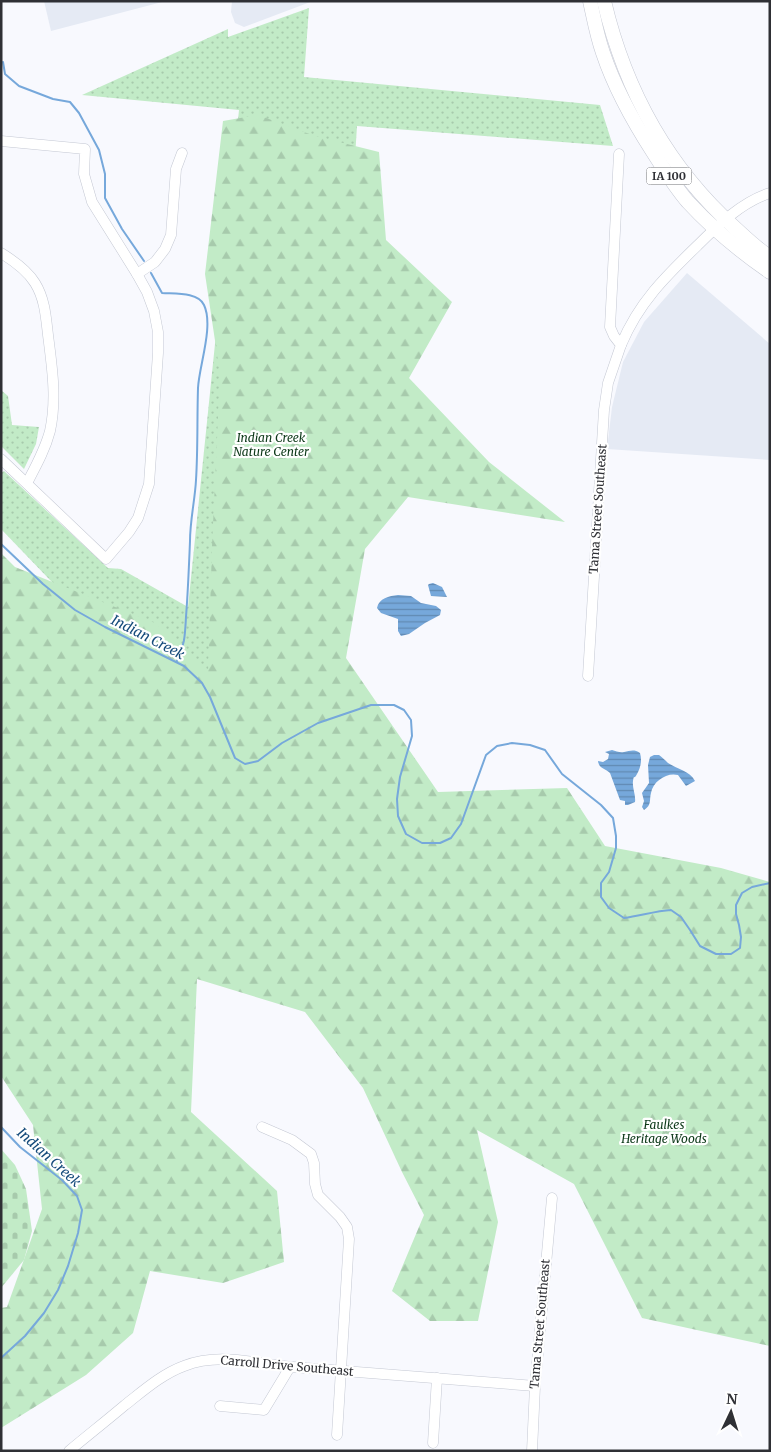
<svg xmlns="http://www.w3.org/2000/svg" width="771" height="1452" font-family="Merriweather,serif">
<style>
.built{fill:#e5eaf4}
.green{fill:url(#green-dots)}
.forest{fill:url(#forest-firs)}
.cemetery{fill:url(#cemetery-stones)}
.water{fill:url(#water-rules)}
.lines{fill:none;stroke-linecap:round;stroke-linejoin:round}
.stream{stroke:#76a8db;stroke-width:2}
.minor-casing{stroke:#c4c8d3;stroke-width:11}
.highway-casing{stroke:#c4c8d3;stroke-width:15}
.minor{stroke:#fff;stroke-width:10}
.highway{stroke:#fff;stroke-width:14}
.labels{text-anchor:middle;stroke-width:4.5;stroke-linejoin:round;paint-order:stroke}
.shield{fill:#fff;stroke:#6d6e72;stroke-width:1}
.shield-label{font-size:11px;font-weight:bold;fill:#2f3035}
.park-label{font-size:12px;font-style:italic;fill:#0c3818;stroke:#fff}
.street-label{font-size:12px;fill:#2f3035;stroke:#fff}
.water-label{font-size:14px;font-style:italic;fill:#174c7c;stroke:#fff}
</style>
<defs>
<pattern id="green-dots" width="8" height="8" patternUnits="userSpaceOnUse" patternTransform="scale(1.25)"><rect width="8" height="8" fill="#c2ebc7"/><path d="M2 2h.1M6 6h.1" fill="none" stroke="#a7caac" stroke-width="1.8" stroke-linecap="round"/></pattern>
<pattern id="forest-firs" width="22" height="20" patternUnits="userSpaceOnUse" patternTransform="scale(1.25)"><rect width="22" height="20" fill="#c2ebc7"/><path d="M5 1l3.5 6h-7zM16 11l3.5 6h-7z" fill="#a7caac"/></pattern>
<pattern id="cemetery-stones" width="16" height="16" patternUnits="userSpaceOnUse" patternTransform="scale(1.25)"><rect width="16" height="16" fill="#c2ebc7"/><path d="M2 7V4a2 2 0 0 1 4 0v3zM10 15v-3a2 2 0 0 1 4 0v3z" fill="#a7caac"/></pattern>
<pattern id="water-rules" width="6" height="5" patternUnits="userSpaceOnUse" patternTransform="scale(1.25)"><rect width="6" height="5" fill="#76a8db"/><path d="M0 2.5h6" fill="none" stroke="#6189b2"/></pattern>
</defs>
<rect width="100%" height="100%" fill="#f8f9fe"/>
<g class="built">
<polygon points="44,1 166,1 51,31"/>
<polygon points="232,1 313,1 244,27 235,23 231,12"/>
<polygon points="687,273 770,344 770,460 607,449 612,407 623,362 644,322"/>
</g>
<g class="green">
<polygon points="309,8 304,77 600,105 613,146 357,126 333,507 293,752 74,605 1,529 1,473 4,471 108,568 121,569 188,607 239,110 82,95 228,29 228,37"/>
<polygon points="1,390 8,396 12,425 39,427 36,444 24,469 1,446"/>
</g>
<polygon class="forest" points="258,115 315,136 379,152 386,240 452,302 409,378 489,462 565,522 408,497 365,549 346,658 438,792 567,788 605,846 721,868 770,882 770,1346 642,1318 574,1184 477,1130 498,1222 478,1321 430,1321 392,1291 424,1215 402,1172 363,1088 305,1012 197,979 191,1112 277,1191 284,1262 223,1283 150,1271 133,1333 86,1375 1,1428 1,1308 7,1307 42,1209 33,1125 1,1076 1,553 15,567 155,623 208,674 212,547 220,374 205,274 223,121"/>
<polygon class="cemetery" points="1,1149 15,1165 26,1189 32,1231 24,1260 1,1288"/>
<g class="water">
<polygon points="433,583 442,587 447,597 431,596 428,585 429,584"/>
<path d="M398 595 411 596 421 603 436 606 441 610 440 615 425 623 409 634 401 636 398 631V619L381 613 377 608C379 598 389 596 398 595Z"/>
<path d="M612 750C616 751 620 753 624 752 630 751 634 749 640 753 642 760 641 767 637 774 634 780 634 774 633 781 632 788 636 795 635 802L628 805H625V801L620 800 610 773C605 768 599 769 598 761L603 762 608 759 609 754 605 752Z"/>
<path d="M654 755H659C662 757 665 760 668 763 677 769 690 771 695 781L686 786 678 775C667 772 653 781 651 793 649 800 652 805 644 810L642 807 644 801 642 793 649 783 648 765 650 757Z"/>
</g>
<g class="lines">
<g class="stream">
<polyline points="3,62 5,74 19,86 53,99 70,102 79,113 99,150 105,174 105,198 122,229 144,261"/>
<path d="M151 273 162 293C175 294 198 292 204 305 214 326 199 366 198 388 197 419 198 449 196 480 195 500 190 520 190 541 189 566 188 591 186 617 185 634 185 645 177 661"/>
<path d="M1 544 43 584 75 610 105 627 184 666 202 683 210 697 235 758 245 764 258 761 282 743 318 723 371 705H394L404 710 411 720 412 736 400 777 397 799 398 816 406 834 422 843H440L451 838 461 824 486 755 497 746 512 743 530 745 545 750 562 774 601 805 613 818 616 836V848L609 872 601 883V897L609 908 624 918C640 916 655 911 671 910L681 917 690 930 700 946 716 954H731L740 948 741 937 739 925 736 914V905L742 893 752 887 770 883"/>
<polyline points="1,1127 20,1147 62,1180 77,1196 82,1210 78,1233 68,1266 58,1290 44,1313 25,1336 1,1358"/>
</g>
<defs>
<g id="minor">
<polyline points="1,141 85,149 84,174 92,202 137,274 147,292 154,311 158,332 158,353 149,484 138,518 129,532 106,559 1,459"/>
<path d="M1 253C14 261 27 270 35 283 45 299 46 318 48 335 52 367 57 399 50 431 45 450 36 466 27 483"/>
<polyline points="137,274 155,262 165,249 171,235 176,169 182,153"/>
<path d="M621 345C639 302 666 276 698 245 718 225 742 202 770 193"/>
<polyline points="588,676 604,410 608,383 621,345 614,336 610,327 619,154"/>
<polyline points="262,1127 292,1140 311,1154 314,1163 315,1184 318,1195 340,1217 347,1227 349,1239 337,1435"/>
<polyline points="220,1406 264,1410 290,1367"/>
<polyline points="433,1443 437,1378"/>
<path d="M69 1451C87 1436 106 1421 125 1405 143 1391 162 1374 184 1366 220 1352 256 1364 293 1367 373 1373 454 1379 535 1386"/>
<polyline points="532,1451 535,1386 552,1198"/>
</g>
<g id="highway">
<path d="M590 1C594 19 597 36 603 53 615 89 633 121 653 152 664 169 675 187 688 202 712 228 741 252 770 272"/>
<path d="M604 1C625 90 666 166 735 228 746 238 757 249 770 257"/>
</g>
</defs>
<use href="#minor" class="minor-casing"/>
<use href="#highway" class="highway-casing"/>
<use href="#minor" class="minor"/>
<use href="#highway" class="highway"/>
</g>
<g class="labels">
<rect class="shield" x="646.5" y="167.5" width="45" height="17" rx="4"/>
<g class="shield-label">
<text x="669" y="180">IA 100</text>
</g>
<g class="park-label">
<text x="271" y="442">Indian Creek<tspan x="271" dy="14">Nature Center</tspan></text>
<text x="664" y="1129">Faulkes<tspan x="664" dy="14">Heritage Woods</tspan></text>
</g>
<g class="street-label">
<text transform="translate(598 509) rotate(-86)" y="4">Tama Street Southeast</text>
<text transform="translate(540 1324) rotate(-85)" y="4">Tama Street Southeast</text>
<text transform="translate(287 1366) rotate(5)" y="4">Carroll Drive Southeast</text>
</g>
<g class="water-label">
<text transform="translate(148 637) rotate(27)" y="5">Indian Creek</text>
<text transform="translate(49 1157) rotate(42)" y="5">Indian Creek</text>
</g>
</g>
<rect width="771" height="1452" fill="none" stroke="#2f3035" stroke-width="5"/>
<g transform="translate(731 1412) rotate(4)" stroke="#ffffff" stroke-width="4" paint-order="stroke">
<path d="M0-4L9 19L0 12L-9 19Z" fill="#2f3035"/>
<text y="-8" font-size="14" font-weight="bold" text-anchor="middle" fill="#2f3035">N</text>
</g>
</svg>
